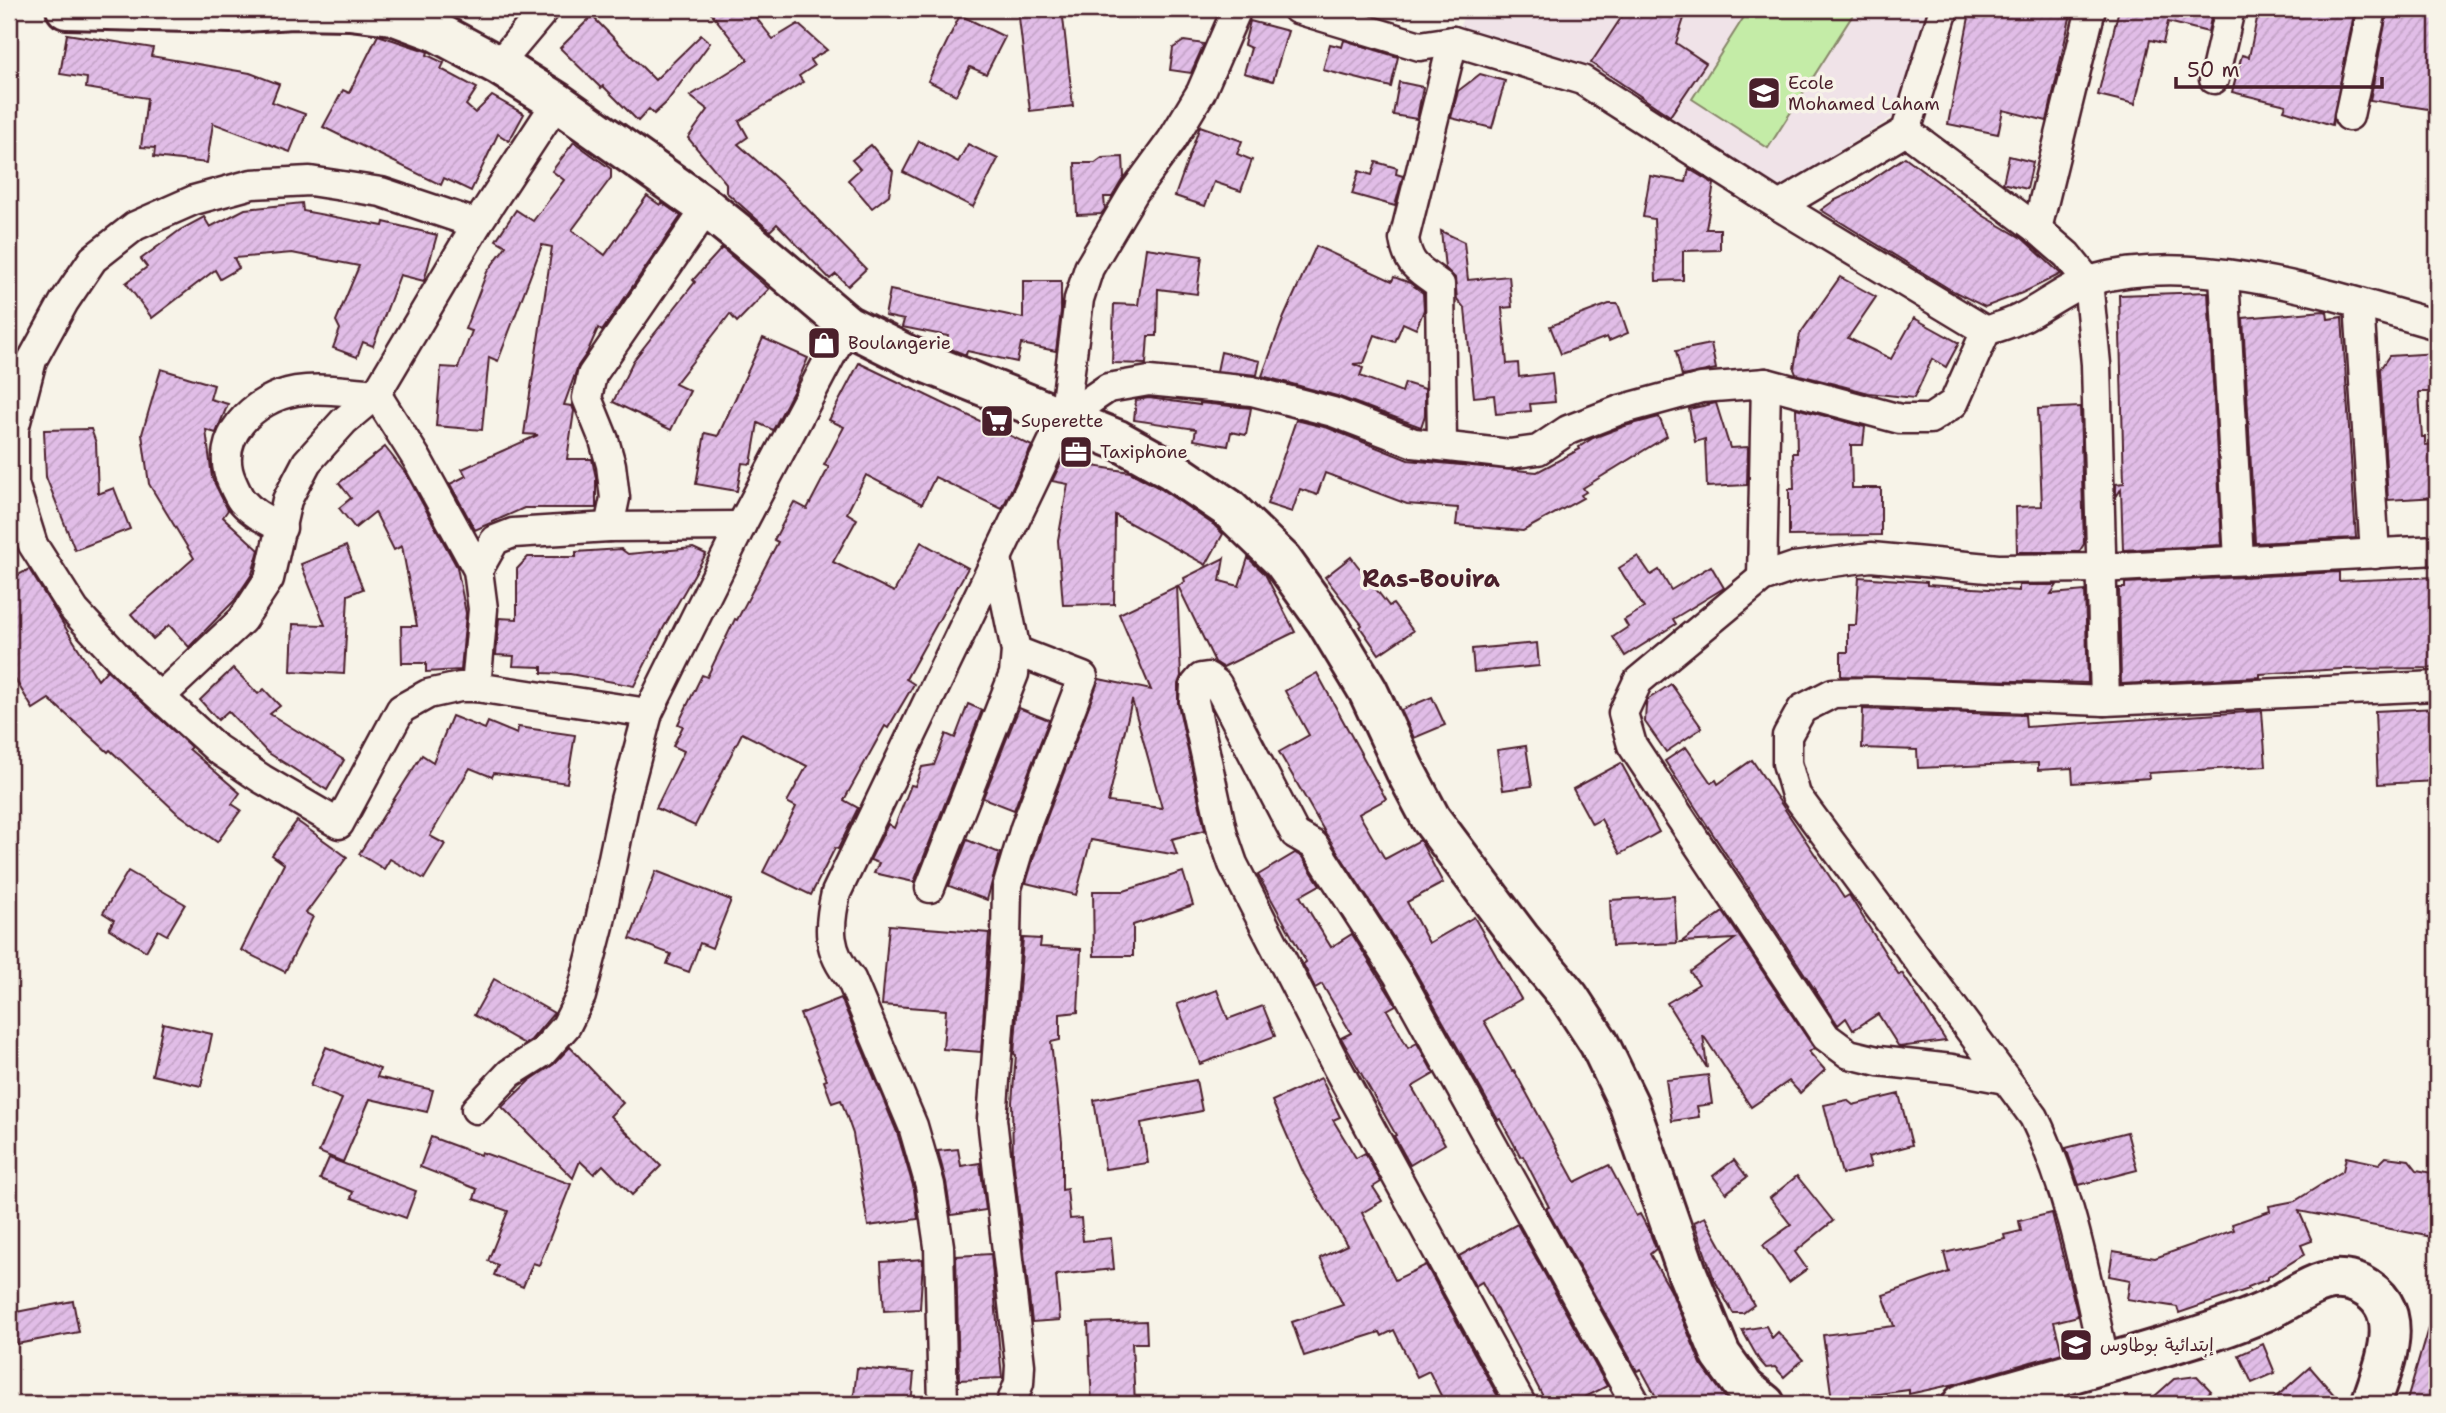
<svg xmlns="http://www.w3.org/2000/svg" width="2446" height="1413" font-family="'Shantell Sans','Playpen Sans Arabic',sans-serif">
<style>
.built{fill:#f0e3e8}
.grass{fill:#c4eca7;stroke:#878669;stroke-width:2}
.building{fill:url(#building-hatch);stroke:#4a1f2b;stroke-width:2;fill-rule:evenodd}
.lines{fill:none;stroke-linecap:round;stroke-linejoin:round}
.street-casing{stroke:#4a1f2b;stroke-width:33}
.secondary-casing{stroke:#4a1f2b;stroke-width:44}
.street{stroke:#f7f3e8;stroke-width:28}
.secondary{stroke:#f7f3e8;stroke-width:38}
.labels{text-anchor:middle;stroke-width:7;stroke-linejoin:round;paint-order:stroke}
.poi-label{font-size:18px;fill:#4a1f2b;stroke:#f7f3e8;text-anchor:start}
.district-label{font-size:24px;font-weight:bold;fill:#4a1f2b;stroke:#f7f3e8}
</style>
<defs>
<pattern id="building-hatch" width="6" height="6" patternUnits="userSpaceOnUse" patternTransform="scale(1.75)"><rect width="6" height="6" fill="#e1bde7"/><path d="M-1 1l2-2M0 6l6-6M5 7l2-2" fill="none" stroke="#c3a2c6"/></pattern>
</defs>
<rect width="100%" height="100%" fill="#f7f3e8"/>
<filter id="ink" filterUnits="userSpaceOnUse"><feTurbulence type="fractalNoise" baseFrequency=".0143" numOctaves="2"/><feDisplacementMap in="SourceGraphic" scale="14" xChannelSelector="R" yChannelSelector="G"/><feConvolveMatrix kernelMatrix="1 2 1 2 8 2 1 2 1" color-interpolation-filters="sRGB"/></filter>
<g filter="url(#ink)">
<polygon class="built" points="1466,9 1929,9 1893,117 1780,188 1589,69 1459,28"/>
<polygon class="grass" points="1749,9 1847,9 1854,13 1768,148 1692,99"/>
<g class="building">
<polygon points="708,9 749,9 773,39 798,24 827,50 810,60 814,66 799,76 803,82 739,121 748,137 738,144 787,188 866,269 848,286 836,274 830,279 777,224 770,231 726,192 726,183 688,138 708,110 690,96 748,60"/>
<polygon points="1018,9 1062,9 1073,106 1030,111"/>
<polygon points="1627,9 1687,9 1676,43 1706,63 1670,116 1591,63"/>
<polygon points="1978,9 2019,9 2037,13 2038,9 2072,9 2047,121 2003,110 1998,134 1948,124 1969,17 1976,18"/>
<polygon points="2119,9 2213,9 2208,32 2168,22 2163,43 2150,40 2135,104 2098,95"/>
<polygon points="2259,9 2355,9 2332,125 2284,110 2286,105 2232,92 2242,55 2249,57"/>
<polygon points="2388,9 2437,9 2437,94 2435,110 2370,100"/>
<polygon points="960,15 1005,37 986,74 970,67 956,95 928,81"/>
<polygon points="592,16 655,80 701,35 710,43 666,103 654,114 649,109 638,121 603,86 601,88 560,48"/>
<polygon points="1250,21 1288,31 1273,81 1244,73 1251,48 1244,45"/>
<polygon points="67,34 153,48 151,56 250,73 279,84 272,102 305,114 290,152 213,123 207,163 154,157 155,148 141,147 147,98 86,88 87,78 60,74"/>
<polygon points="378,35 426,51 428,52 427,55 444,63 441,69 477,88 466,105 475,113 492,96 524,114 509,141 498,134 471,191 444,178 441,185 323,127 343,90 349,93"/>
<polygon points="1344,40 1398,57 1391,87 1323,70 1330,44 1342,47"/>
<polygon points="1184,41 1204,44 1191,73 1170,70 1173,48"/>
<polygon points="1480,74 1505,81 1492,128 1451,118 1458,91"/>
<polygon points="1399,82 1423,87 1417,119 1393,115"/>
<polygon points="1200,126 1242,141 1237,154 1252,160 1241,191 1214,182 1205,206 1175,196"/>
<polygon points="919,141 958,162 968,144 998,159 973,207 903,172"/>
<polygon points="574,142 611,169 611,178 572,230 605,255 647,196 660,205 662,203 681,216 602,331 598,328 587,353 578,366 564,405 572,406 574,411 567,459 592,459 596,478 596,508 524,508 475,530 450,484 466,476 462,469 538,435 524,434 552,247 542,245 498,361 489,357 482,430 436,426 441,367 458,368 472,331 465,329 487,272 506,246 496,240 516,210 533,221 564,180 552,171"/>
<polygon points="871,145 893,171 889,195 872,208 848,180 860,169 852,160"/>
<polygon points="2009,156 2033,162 2027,189 2003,183"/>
<polygon points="1123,157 1124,177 1112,197 1104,197 1105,209 1101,214 1077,215 1075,163 1095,163 1102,158"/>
<polygon points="1905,157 1984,216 2023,239 2061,274 2022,293 1985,307 1951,290 1821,210 1835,200 1855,191"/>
<polygon points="1376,162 1397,168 1396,174 1403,176 1395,206 1352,194 1359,171 1372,175"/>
<polygon points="1689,169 1714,184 1706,229 1720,229 1720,250 1683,251 1683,280 1656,281 1654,219 1643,217 1650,176 1686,182"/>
<polygon points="302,203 303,211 383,226 384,222 437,235 424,281 400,275 373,346 363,342 357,357 333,348 340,329 336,321 359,266 292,253 234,258 239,268 220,279 215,270 152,318 126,283 147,267 141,259 180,230 204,217 210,227 245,209"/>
<polygon points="1441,231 1464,242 1468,280 1509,276 1512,307 1502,308 1507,364 1518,363 1519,377 1552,373 1555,402 1530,404 1531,411 1496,414 1494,395 1474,397 1465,309 1457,299 1455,278 1445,268"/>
<polygon points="1316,246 1392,281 1394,277 1410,283 1423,293 1424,310 1416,329 1403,323 1395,342 1375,335 1364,363 1353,364 1363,368 1360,376 1402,392 1405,383 1425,389 1425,415 1421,427 1337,396 1262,376 1284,317"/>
<polygon points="722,248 769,289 737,322 730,314 675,384 690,391 671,430 613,402 633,361 695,282 693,280"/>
<polygon points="1146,248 1202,256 1197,294 1158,289 1157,336 1148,336 1146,364 1112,363 1114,304 1138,305"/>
<polygon points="1840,277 1876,297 1848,338 1891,359 1914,318 1959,343 1946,367 1932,359 1914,398 1869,393 1796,374 1794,369 1800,334"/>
<polygon points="1023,281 1061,281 1061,311 1056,351 1021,344 1017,362 967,351 966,355 946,347 948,336 902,327 904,320 885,316 890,290 1023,318"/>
<polygon points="2208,292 2222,545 2123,550 2121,489 2116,497 2116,484 2124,483 2119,295"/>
<polygon points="1609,304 1618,304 1628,333 1609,341 1607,337 1561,354 1550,326"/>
<polygon points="2324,311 2327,312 2328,319 2342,317 2356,538 2255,543 2243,318"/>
<polygon points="763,338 808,358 793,392 773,430 758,423 751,464 742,463 737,491 696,484 705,433 718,436"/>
<polygon points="1711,344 1716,369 1682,376 1676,351"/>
<polygon points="1221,352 1260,361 1257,375 1217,371"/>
<polygon points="2437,353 2437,392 2419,392 2422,437 2425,437 2425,445 2437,444 2437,497 2388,500 2380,369 2389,356"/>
<polygon points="859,363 1032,446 1002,509 935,477 922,504 866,475 847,513 857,519 833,562 894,592 921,542 968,568 906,679 914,684 888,728 885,726 844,800 858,808 838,849 835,848 811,895 763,872 796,807 787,802 807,766 742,733 695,826 656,808 684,751 673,746 683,726 678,724 702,675 707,677 735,619 737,620 778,542 774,540 794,502 807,509 829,467 824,465 844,427 829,420"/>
<polygon points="161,369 214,385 210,399 228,404 216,433 206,430 212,478 228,510 223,517 259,550 252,574 234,601 189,647 169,625 153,639 131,614 194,558 149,484 142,434"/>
<polygon points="1149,398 1200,405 1200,403 1251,408 1246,435 1231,432 1228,446 1194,440 1196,429 1134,420 1136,400"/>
<polygon points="1716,403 1730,448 1748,447 1747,485 1707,487 1705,439 1695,442 1689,409"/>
<polygon points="2080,407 2084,544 2079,552 2017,552 2016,507 2042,506 2038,409"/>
<polygon points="1796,408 1865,427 1863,445 1851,445 1852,488 1881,488 1881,535 1789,536 1789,489 1794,489 1793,453 1797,453"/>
<polygon points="1659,417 1667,436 1583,488 1586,492 1581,495 1583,498 1523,531 1456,525 1458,508 1407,504 1325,473 1317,495 1300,489 1292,512 1267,504 1296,420 1328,428 1408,460 1537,472 1580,449 1579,447 1593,438 1625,426"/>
<polygon points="91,429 96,443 98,494 114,488 130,529 75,550 46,477 44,430"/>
<polygon points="385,447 407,475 457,567 466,613 461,670 426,672 426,663 402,663 401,626 417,626 402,546 394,550 375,512 355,528 339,508 351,498 339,483"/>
<polygon points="1062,461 1130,472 1161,489 1214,525 1223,534 1206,565 1115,515 1114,604 1063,605 1058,540 1068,484 1052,481"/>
<polygon points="346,546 363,589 348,595 344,674 291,671 293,624 325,625 301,564"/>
<polygon points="693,548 706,554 664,627 634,686 570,674 542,673 542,667 513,666 514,656 496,655 499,618 517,619 517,569 528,557 576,557 576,552 621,549 628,554"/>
<polygon points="1638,556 1651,575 1659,570 1671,590 1711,566 1724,588 1673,619 1676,624 1625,656 1613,637 1628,627 1624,620 1644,608 1619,568"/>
<polygon points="1351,557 1389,606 1393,604 1413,631 1379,654 1360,627 1362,625 1325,577"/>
<polygon points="1224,558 1220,581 1239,586 1248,558 1265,574 1295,632 1223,667 1215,662 1178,586 1185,582 1184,578"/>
<polygon points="29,569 98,680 107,670 191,747 189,749 240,793 232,804 241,810 217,842 176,812 110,750 108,752 49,699 33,709 9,669 9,580"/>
<polygon points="2339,572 2339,581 2437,577 2437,668 2341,669 2260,674 2260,677 2121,684 2119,588 2125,588 2125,583"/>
<polygon points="1859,577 1927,582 1927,585 2019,591 2019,585 2057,585 2051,594 2085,591 2088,683 1841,676 1841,652 1848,652 1848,625 1856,625"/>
<path d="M1177 586 1181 676 1178 684V704L1205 830 1172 839 1177 855 1091 840 1076 895 1026 883 1041 833 1099 679 1151 690 1119 614ZM1132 700 1162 808 1108 802Z"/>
<polygon points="1537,643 1539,666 1474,672 1472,649"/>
<polygon points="233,668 258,694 264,689 280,706 270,714 344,760 327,790 267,752 228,711 218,720 200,700"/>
<polygon points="1317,673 1386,799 1359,814 1385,859 1420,840 1443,883 1407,902 1429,943 1474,917 1521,999 1484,1021 1512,1071 1514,1070 1575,1182 1609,1165 1636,1216 1640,1214 1650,1233 1656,1249 1650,1254 1671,1291 1701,1364 1730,1404 1660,1404 1641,1369 1637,1371 1546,1208 1549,1207 1523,1156 1521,1157 1500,1119 1498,1120 1412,966 1326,834 1279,752 1309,735 1285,691"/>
<polygon points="1671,684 1702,728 1666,752 1645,722 1646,704 1647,700"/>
<polygon points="1432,697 1445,725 1414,738 1401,710"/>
<polygon points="968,704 982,710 914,882 874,873 879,863 870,860 888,824 894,828 911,785 915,786 922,767 934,765 946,734 955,738"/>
<polygon points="1019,708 1049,720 1014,810 983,798"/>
<polygon points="2437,708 2437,781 2378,784 2375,711"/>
<polygon points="1863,709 2025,715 2026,727 2262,711 2266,766 2149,773 2150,778 2073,783 2072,768 2038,770 2038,763 1918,768 1917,750 1862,748"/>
<polygon points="452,716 485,729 488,722 517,734 518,727 575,735 567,783 494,773 492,777 470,768 430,836 445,844 424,879 390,859 384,869 359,854 422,755 433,762"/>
<polygon points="1526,746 1532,786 1503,790 1497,750"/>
<polygon points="1686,747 1711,783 1716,780 1718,784 1752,760 1844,898 1849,895 1899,975 1902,973 1946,1041 1899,1047 1878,1014 1853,1030 1846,1018 1838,1025 1665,761"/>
<polygon points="1621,763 1659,832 1620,854 1601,819 1592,824 1573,789"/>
<polygon points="297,821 347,857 306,913 313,917 285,972 241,950 284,864 272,855"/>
<polygon points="967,840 1000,853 987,900 949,886"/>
<polygon points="1295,853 1302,857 1320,885 1300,896 1331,947 1352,934 1396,1005 1387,1010 1408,1048 1417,1043 1434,1074 1412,1087 1445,1144 1410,1165 1394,1136 1396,1135 1341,1038 1351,1033 1322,984 1315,988 1303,964 1306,962 1258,875"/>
<polygon points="128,871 185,904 167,935 158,930 146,951 109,929 114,920 103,913"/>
<polygon points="656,871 731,900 712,948 700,943 689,972 667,964 671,954 630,939"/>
<polygon points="1183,872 1193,905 1133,925 1133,956 1094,956 1093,891 1124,891"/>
<polygon points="1674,896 1677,943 1612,946 1610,900"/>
<polygon points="1723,912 1814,1048 1809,1052 1825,1070 1800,1093 1789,1081 1751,1107 1703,1035 1707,1068 1667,1003 1699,984 1690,972 1735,939 1681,942"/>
<polygon points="889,925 989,933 981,1052 943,1049 946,1010 882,1005"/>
<polygon points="1023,938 1041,939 1040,947 1081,949 1078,1012 1060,1014 1060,1040 1051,1042 1062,1141 1062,1190 1067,1189 1070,1219 1081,1218 1083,1241 1111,1238 1114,1269 1056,1275 1060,1320 1032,1322 1013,1158 1012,1102 1016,1055 1014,1054"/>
<polygon points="494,979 554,1013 531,1040 525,1044 474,1015"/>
<polygon points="1217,990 1228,1019 1263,1006 1275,1036 1200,1064 1177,1004"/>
<polygon points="841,998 897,1132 914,1189 918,1219 868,1226 853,1134 841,1100 832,1103 824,1081 827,1080 800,1014"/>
<polygon points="163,1023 212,1034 201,1086 152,1075"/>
<polygon points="326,1047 380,1069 377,1077 433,1090 427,1112 370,1099 343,1162 319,1152 342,1099 310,1086"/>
<polygon points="570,1047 623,1103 610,1116 661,1166 632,1195 603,1165 594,1174 580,1161 573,1178 502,1107 529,1081 554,1064"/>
<polygon points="1708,1075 1712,1104 1697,1106 1699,1117 1672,1121 1666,1080"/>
<polygon points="1321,1078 1340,1117 1333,1120 1356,1158 1365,1153 1381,1182 1373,1187 1382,1201 1362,1213 1395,1280 1426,1265 1502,1404 1445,1404 1429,1371 1417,1377 1394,1330 1382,1336 1380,1332 1304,1356 1292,1322 1343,1305 1320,1258 1347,1245 1304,1174 1272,1101"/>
<polygon points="1196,1080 1202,1111 1141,1123 1148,1163 1105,1169 1094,1100"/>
<polygon points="1899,1094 1912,1145 1868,1157 1871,1167 1842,1174 1824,1105 1847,1100 1853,1105"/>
<polygon points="2127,1132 2137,1170 2079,1185 2066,1148"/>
<polygon points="431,1137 480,1155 481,1152 571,1184 539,1265 533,1263 523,1287 494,1275 498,1265 488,1261 508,1211 474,1199 477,1189 420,1167"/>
<polygon points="958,1149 961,1166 980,1163 986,1210 951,1215 946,1182 938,1151"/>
<polygon points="2346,1157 2379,1164 2386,1157 2409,1160 2417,1170 2437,1174 2437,1238 2299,1211 2312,1241 2301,1245 2305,1254 2268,1277 2268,1279 2248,1287 2249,1289 2179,1313 2177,1307 2127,1299 2130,1280 2109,1276 2113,1251 2155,1258 2234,1230 2232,1224 2270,1211 2269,1206 2295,1201 2343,1171"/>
<polygon points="329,1158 416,1191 406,1218 351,1198 353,1192 320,1179"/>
<polygon points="1734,1160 1747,1177 1726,1193 1713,1176"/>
<polygon points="1797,1176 1833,1221 1795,1252 1807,1269 1789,1282 1763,1245 1791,1225 1770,1198"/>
<polygon points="2052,1213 2078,1316 2054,1322 2062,1353 1955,1384 1909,1394 1909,1390 1832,1400 1823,1335 1894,1326 1883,1295 1949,1272 1944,1253 2005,1239 2004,1235 2021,1231 2019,1221"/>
<polygon points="1705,1217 1754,1305 1743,1313 1733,1313 1714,1279 1694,1222"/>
<polygon points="1517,1224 1607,1386 1572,1404 1547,1404 1482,1282 1475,1286 1459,1256"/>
<polygon points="991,1254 1002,1378 959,1380 956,1256"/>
<polygon points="923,1259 920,1309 884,1311 881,1262"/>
<polygon points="73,1301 79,1332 17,1344 11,1313"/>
<polygon points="2431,1318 2437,1319 2437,1404 2406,1404"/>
<polygon points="1146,1321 1147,1343 1132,1343 1135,1404 1092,1404 1088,1323"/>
<polygon points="1766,1326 1772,1338 1778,1332 1803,1360 1784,1377 1775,1367 1766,1368 1759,1360 1742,1330"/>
<polygon points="2263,1344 2275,1373 2252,1383 2239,1355"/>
<polygon points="2310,1367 2342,1404 2268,1404"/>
<polygon points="857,1368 914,1373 911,1404 853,1404"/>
<polygon points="2197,1376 2211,1391 2195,1404 2146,1404 2174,1379"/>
</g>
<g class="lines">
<defs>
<g id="street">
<polyline points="1297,9 1420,46 1453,41 1582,80 1779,206 1986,331"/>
<polyline points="498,65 545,9"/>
<polyline points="2214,79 2230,9"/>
<polyline points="2349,116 2372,9"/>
<polyline points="1906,131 2037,229 2067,255 2088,281 2096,364 2105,701"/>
<polyline points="1779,206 1906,131 1944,9"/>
<polyline points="477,224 381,192 310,181 252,184 194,200 135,226 93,259 64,302 32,360 14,429 14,484 33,545 75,611 126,666 217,749 262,779 339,824 401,709 428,694 460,687 476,687 648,713"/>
<polyline points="2037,229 2091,9"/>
<polyline points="2224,275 2239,560"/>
<polyline points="2359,303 2375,554"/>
<path d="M1064 418 1108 388 1149 381 1252 391 1333 412 1414 443 1509 454 1538 450 1568 430 1620 410 1701 388 1766 383 1900 419H1930L1954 403 1986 331C1997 327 2010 324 2021 318 2044 307 2067 287 2092 280 2198 250 2334 296 2437 325"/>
<path d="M1442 446 1440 285C1419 268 1409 268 1404 239L1453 41"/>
<polyline points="609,527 615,498 611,465 604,440 587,398 592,375 707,208"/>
<path d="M282 528C267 520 253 514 242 501 238 496 235 489 232 482 212 438 254 398 296 391 322 387 350 392 376 394L417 459 478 570 483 609 476 687"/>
<polyline points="478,570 495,540 513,533 609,527 741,526"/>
<polyline points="1762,578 1766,383"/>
<polyline points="161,696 242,620 269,579 287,500 307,462 344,421 376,394 477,224 557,102"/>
<polyline points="930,888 1014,674 1016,651 997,558"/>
<polyline points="2005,1079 1952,1069 1878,1061 1849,1054 1826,1037 1632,745 1623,713 1638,681 1762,578 1794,567 1871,557 1998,569 2100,568 2437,550"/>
<polyline points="476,1109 510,1073 542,1053 566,1026 581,996 599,926 625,800 648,713 741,526 847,325"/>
<path d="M2105 1364C2086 1278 2072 1196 2034 1117L1796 795 1787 763V736L1802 709 1833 693 1872 692 2105 701 2437 686"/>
<path d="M943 1404 939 1246 930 1185 913 1126 851 979C827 951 828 927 836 893L1064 418 1079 299 1089 268 1134 192 1172 140 1201 92 1237 9"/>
<polyline points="1011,1404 1019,1383 1020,1365 992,1119 1006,937 1007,888 1025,828 1083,677 1016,651"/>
<polyline points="1521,1404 1338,1069 1233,864 1223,835 1194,701 1195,685 1201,678 1208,677 1217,684 1295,834 1314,845 1398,975 1636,1404"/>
</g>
<g id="secondary">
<polyline points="66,9 230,13 293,9 349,10 392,15 435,31 498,65 557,102 707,208 748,241 847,325 909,356 1118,440 1172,470 1228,508 1282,560 1326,621 1368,691 1405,770 1431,819 1520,938 1569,997 1599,1043 1629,1105 1688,1275 1721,1355 1745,1388 1765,1404"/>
<path d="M1962 1404C2019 1389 2075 1372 2132 1356 2178 1342 2224 1330 2268 1310 2299 1296 2325 1268 2361 1285 2411 1310 2383 1366 2371 1404"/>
</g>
</defs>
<use href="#street" class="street-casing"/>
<use href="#secondary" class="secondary-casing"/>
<use href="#street" class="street"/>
<use href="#secondary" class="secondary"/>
</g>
</g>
<defs>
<symbol id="school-square" viewBox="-11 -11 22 22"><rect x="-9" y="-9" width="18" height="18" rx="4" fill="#4a1f2b" stroke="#f7f3e8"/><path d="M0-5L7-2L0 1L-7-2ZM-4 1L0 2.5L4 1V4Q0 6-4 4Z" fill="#fff"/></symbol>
<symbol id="shop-square" viewBox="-11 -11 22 22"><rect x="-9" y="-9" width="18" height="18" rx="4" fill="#4a1f2b" stroke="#f7f3e8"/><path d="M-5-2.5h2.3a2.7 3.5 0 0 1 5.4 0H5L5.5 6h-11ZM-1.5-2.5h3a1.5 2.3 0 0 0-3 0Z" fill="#fff"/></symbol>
<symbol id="supermarket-square" viewBox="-11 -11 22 22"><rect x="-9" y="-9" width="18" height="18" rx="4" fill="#4a1f2b" stroke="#f7f3e8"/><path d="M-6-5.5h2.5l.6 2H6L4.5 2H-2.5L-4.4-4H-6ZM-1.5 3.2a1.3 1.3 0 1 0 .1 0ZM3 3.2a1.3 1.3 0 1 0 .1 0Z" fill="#fff"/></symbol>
<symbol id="office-square" viewBox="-11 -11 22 22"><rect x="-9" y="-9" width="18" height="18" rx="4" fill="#4a1f2b" stroke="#f7f3e8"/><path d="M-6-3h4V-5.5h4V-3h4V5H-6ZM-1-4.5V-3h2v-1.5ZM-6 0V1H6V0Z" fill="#fff"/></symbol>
</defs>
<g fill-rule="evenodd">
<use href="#school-square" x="1745" y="74" width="38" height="38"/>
<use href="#shop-square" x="805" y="324" width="38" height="38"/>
<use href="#supermarket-square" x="978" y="402" width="38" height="38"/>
<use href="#office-square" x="1057" y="433" width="38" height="38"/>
<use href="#school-square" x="2057" y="1326" width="38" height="38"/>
</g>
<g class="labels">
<g class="poi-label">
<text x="1788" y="89">Ecole<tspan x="1788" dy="21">Mohamed Laham</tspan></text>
<text x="848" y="349">Boulangerie</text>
<text x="1021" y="427">Superette</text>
<text x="1100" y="458">Taxiphone</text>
<text x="2100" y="1351">إبتدائية بوطاوس</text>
</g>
<g class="district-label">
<text x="1431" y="587">Ras-Bouira</text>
</g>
</g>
<rect width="2446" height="1413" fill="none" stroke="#f7f3e8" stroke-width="35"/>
<rect x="18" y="18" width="2411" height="1378" fill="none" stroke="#4a1f2b" stroke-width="2.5" filter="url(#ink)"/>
<path d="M2176 77v10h206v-10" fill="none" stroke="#4a1f2b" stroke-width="3.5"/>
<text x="2187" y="77" font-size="21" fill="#4a1f2b" stroke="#f7f3e8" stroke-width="5" paint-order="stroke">50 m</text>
</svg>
